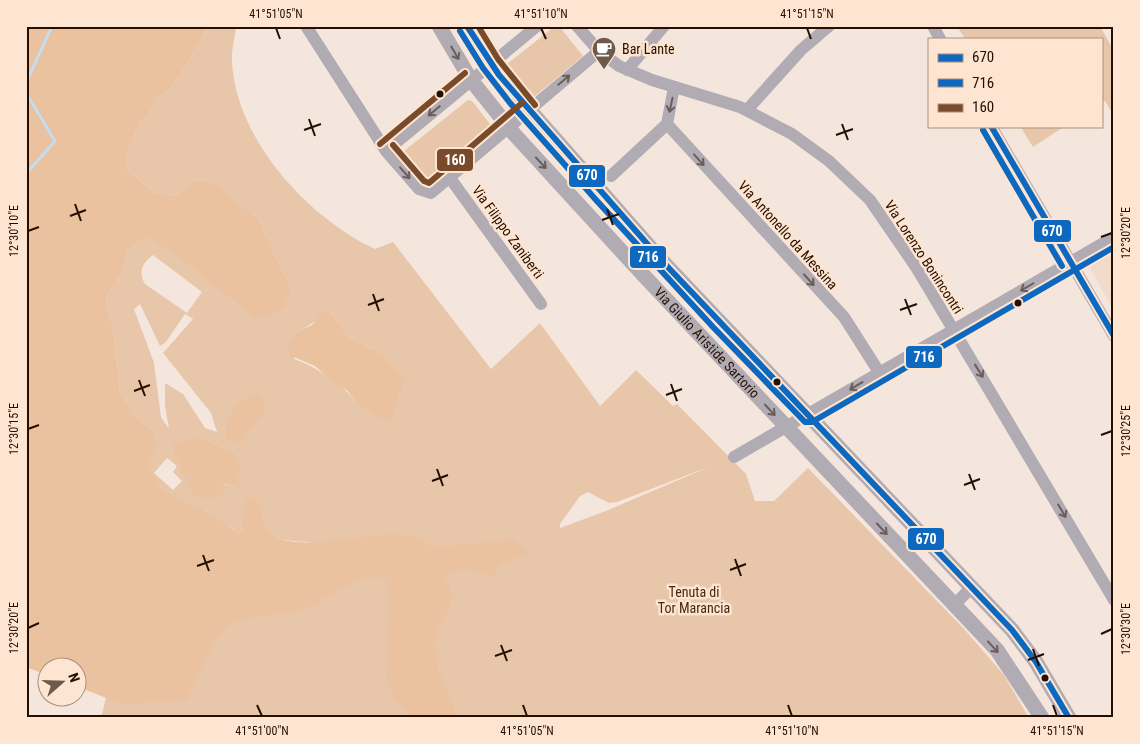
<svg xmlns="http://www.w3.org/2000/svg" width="1140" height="744" font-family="'Roboto Condensed',sans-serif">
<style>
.built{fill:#f1dbcb}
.green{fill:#e8c6aa;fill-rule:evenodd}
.forest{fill:#ebc2a0}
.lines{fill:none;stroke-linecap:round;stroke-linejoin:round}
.stream{stroke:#c4ddf0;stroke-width:3}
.minor{stroke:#b1abb3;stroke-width:12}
.tertiary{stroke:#b1abb3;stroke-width:15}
.bus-1-casing{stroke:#fee5d1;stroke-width:10}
.bus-2-casing{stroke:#fee5d1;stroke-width:10}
.bus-3-casing{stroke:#fee5d1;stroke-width:10}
.bus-1{stroke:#0c69bf;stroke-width:6}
.bus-2{stroke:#0c69bf;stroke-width:6}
.bus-3{stroke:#7a4b2a;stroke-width:6}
.oneway{stroke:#6b5d5a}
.ticks{fill:none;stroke:#250f00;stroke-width:2}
.bus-dot{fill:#250f00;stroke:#fee5d1;stroke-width:2}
.labels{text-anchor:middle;stroke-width:5;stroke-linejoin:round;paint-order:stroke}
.poi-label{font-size:14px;fill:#250f00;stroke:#fee5d1;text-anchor:start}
.street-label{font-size:14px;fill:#250f00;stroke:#fee5d1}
.park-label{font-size:14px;fill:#442a12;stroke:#fee5d1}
.line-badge{stroke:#fee5d1;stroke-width:2}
.badge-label{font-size:14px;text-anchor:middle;font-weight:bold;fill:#fff}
.neatline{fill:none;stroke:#250f00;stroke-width:2}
.ticks-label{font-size:12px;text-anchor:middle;fill:#250f00}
</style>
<rect width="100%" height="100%" fill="#f4e6dc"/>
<polygon class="built" points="1114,248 1114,311 1088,264"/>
<g class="green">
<path d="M208 26 236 27C235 38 231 51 232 62 236 139 307 217 375 249L393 242 491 369 540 323 600 406 636 370 673 406 677 404 746 474 755 501H774L808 468 965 630 1004 675 1029 718H101L106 698 150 608 391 535C367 538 291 549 272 535 263 528 261 514 261 504L243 513V529L239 534 208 512 169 495 152 478 149 464 152 429 136 418 120 392 113 326 108 313 106 298 123 270 128 250 146 237 176 253 252 317 291 289 258 219 208 180 195 181 174 196 154 192 126 169V154L141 121 150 113 156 99 170 89 189 61ZM153 255 202 292 187 313 145 284C138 272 142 263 153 255ZM140 304 160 346 166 342 185 314 193 319 163 353 211 413 217 432 205 428 183 394 165 383V406L169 429 161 417 154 363 134 309ZM330 312 349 338 381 353 400 394 395 406V414L356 402C345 386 313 365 294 359L298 331C310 326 318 318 330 312ZM200 437 234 452 237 487 179 472 181 465ZM167 458 177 466 173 472 182 481 173 490 154 473ZM711 466 606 511 560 528V524L580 496 588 492 609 503 617 502Z"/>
<polygon points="555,26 559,26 583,56 529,101 502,68"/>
<polygon points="957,26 1100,26 1114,51 1114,116 1105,101 1101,103 1101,39 965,39"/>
<polygon points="468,100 472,101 490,124 490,128 426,180 421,179 402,157 404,151"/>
<polygon points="1020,126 1065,126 1033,147"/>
</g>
<g class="forest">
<path d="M26 26H208L189 61 170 89 156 99 150 113 141 121 126 154V169L154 192 174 196 195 181 208 180 226 193 258 219 291 289 283 308 267 316 252 317 176 254 146 237 128 250 123 270 106 298 108 313 113 326 120 392 136 418 152 429 157 448 149 464C156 496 180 498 206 511 218 517 228 527 239 534L243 529V513L246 498 251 497 261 504C261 514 263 528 273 535 301 556 387 524 422 539 425 540 428 545 430 547L513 540 525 549 531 557 524 555 498 565 495 574 505 583C486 573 465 564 445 576 464 612 435 615 435 644 434 669 451 694 457 718H413L393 696 387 680 389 587C385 577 375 577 366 578 348 581 318 606 297 611 275 617 246 614 227 627 211 638 196 683 187 701L122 704 78 687V666H48L47 675 26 667Z"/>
<polygon points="330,312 349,338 381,353 404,379 393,419 386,420 373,415 356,402 348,391 335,384 315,366 289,355 288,347 298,331 312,325 321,313"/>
<path d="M258 394 264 399 266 410 247 431 244 440 235 444 226 439C224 416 237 400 258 394Z"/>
<path d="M200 437 234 452 240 469 237 487 223 483 224 493C213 500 205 499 192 495L187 478 179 472 181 465 173 452V444Z"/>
</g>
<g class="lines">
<g class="stream">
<polyline points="26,83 52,26"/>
<polyline points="26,93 55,141 26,174"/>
</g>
<g class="minor">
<polyline points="306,26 386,151 419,189 431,193 599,51"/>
<polyline points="577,26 599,51 619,66 652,80 740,107 792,134 829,161 870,200 916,267 1114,600"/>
<polyline points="933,26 940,39"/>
<polyline points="627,70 664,26"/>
<polyline points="747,110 801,50 829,26"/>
<polyline points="667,124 844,317 879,372"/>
<polyline points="991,126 1114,336"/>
<polyline points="386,151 537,26"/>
<polyline points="611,176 667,124 674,87"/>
<polyline points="450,178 541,304"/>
<polyline points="734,457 1114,237"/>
<polyline points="954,605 972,587"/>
</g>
<g class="tertiary">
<path id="s1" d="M439 26 471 80 515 135 647 279 997 650 1042 718"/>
<polyline points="467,26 499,75 664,263 1012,630 1036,662 1069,718"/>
</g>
<defs>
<g id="bus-1">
<polyline points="467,26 499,75 664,263 1012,630 1036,662 1069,718"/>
<polyline points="991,126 1114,336"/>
</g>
<g id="bus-2">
<polyline points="460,31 483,68 510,103 597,201 713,327 805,422 812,422 1114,247"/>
<polyline points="983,130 1062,266"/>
</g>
<g id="bus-3">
<polyline points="478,26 498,59 535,105"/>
<polyline points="380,144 465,73"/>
<polyline points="393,145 424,181 429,183 522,103"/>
</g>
</defs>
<use href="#bus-1" class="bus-1-casing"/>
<use href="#bus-2" class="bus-2-casing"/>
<use href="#bus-3" class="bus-3-casing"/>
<use href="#bus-1" class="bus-1"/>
<use href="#bus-2" class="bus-2"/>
<use href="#bus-3" class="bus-3"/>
</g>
<defs><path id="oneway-shaft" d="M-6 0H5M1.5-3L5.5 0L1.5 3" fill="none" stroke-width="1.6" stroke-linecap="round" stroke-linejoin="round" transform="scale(1.25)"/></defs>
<g class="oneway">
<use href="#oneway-shaft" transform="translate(455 53) rotate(60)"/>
<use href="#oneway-shaft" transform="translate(564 80) rotate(-40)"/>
<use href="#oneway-shaft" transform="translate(671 105) rotate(102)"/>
<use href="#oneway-shaft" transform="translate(434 111) rotate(140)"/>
<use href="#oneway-shaft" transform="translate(699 160) rotate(48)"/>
<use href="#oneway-shaft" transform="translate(541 163) rotate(47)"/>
<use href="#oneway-shaft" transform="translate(405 173) rotate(49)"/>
<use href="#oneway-shaft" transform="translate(809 280) rotate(48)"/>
<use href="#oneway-shaft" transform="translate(1027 287) rotate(150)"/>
<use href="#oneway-shaft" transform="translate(979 371) rotate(58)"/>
<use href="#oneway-shaft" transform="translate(856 386) rotate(149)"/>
<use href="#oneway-shaft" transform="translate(770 410) rotate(47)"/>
<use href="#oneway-shaft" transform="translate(1062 511) rotate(59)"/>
<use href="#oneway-shaft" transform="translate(882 529) rotate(47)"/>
<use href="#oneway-shaft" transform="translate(993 647) rotate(48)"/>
</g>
<path class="ticks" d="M276 28 280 39M541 28 546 39M807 28 811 39M309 119 315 136M842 124 848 140M304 130 321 124M836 135 853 129M75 204 81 221M607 209 613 225M70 216 86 210M602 220 619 214M28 231 39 227M1101 237 1112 233M373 294 379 311M905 299 911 315M368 305 384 299M900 310 917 304M139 380 145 396M671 384 677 401M134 391 150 385M666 395 682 389M28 429 39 425M1101 435 1112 431M437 469 443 486M969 474 975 490M432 481 448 475M964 485 980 479M203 555 209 571M735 559 741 576M197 566 214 560M730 570 746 564M28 628 39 623M1101 634 1112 629M501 645 507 661M1033 649 1039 666M495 656 512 650M1028 660 1044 654M257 705 262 716M523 705 527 716M788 705 792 716M1053 705 1057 716"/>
<defs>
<symbol id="cafe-pin" viewBox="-11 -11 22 30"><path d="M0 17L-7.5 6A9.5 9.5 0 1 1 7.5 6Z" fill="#6d5a4d" stroke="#fee5d1"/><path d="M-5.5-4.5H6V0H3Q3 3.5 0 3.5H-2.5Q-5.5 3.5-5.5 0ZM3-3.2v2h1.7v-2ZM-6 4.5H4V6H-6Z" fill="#fff"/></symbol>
</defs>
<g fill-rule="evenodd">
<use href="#cafe-pin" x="590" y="35" width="28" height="38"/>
</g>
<g class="bus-dot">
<circle cx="440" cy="94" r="4.5"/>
<circle cx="1018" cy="303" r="4.5"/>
<circle cx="777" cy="382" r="4.5"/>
<circle cx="1045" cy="678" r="4.5"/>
</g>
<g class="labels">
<g class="poi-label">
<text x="622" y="54">Bar Lante</text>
</g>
<g class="street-label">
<text transform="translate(508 232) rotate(54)" y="5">Via Filippo Zaniberti</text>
<text transform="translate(788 235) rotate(48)" y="5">Via Antonello da Messina</text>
<text transform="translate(924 257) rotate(57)" y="5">Via Lorenzo Bonincontri</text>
<text dy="5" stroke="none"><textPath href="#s1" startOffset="416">Via Giulio Aristide Sartorio</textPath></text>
</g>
<g class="park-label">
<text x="694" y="597">Tenuta di<tspan x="694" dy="16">Tor Marancia</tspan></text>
</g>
</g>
<g class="line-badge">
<rect x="436" y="148" width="38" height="24" rx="5" fill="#7a4b2a"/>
<rect x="568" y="164" width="38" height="24" rx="5" fill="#0c69bf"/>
<rect x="1033" y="219" width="39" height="24" rx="5" fill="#0c69bf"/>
<rect x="629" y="245" width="38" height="24" rx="5" fill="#0c69bf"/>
<rect x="905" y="345" width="38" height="24" rx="5" fill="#0c69bf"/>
<rect x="907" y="527" width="38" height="24" rx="5" fill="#0c69bf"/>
</g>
<g class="badge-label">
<text x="455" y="165">160</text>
<text x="587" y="180">670</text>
<text x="1052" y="236">670</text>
<text x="648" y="262">716</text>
<text x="924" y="362">716</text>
<text x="926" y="544">670</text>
</g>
<rect width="1140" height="744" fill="none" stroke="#fee5d1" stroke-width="55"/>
<rect x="928" y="38" width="175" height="90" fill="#fee5d1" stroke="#a78f7d"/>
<rect x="938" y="54" width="25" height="8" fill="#0c69bf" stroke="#a78f7d"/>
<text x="972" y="62" font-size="15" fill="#250f00">670</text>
<rect x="938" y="79" width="25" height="8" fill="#0c69bf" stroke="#a78f7d"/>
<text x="972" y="88" font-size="15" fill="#250f00">716</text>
<rect x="938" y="104" width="25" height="8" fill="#7a4b2a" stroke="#a78f7d"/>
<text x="972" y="112" font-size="15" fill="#250f00">160</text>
<g transform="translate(62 682) rotate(70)"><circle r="24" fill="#fee5d1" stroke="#a78f7d"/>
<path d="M0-4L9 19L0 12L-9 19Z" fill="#6d5a4d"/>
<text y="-8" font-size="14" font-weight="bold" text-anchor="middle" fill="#250f00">N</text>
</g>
<rect x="28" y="28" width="1084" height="688" class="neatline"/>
<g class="ticks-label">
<text x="276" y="18">41°51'05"N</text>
<text x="541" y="18">41°51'10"N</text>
<text x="807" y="18">41°51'15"N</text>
<text transform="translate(14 231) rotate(-90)" y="4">12°30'10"E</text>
<text transform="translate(1126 233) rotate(-90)" y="4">12°30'20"E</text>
<text transform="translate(14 429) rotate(-90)" y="4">12°30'15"E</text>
<text transform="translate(1126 431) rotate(-90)" y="4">12°30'25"E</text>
<text transform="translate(14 628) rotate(-90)" y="4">12°30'20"E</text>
<text transform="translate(1126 629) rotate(-90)" y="4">12°30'30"E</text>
<text x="262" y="735">41°51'00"N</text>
<text x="527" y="735">41°51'05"N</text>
<text x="792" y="735">41°51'10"N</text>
<text x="1057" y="735">41°51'15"N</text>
</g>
</svg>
